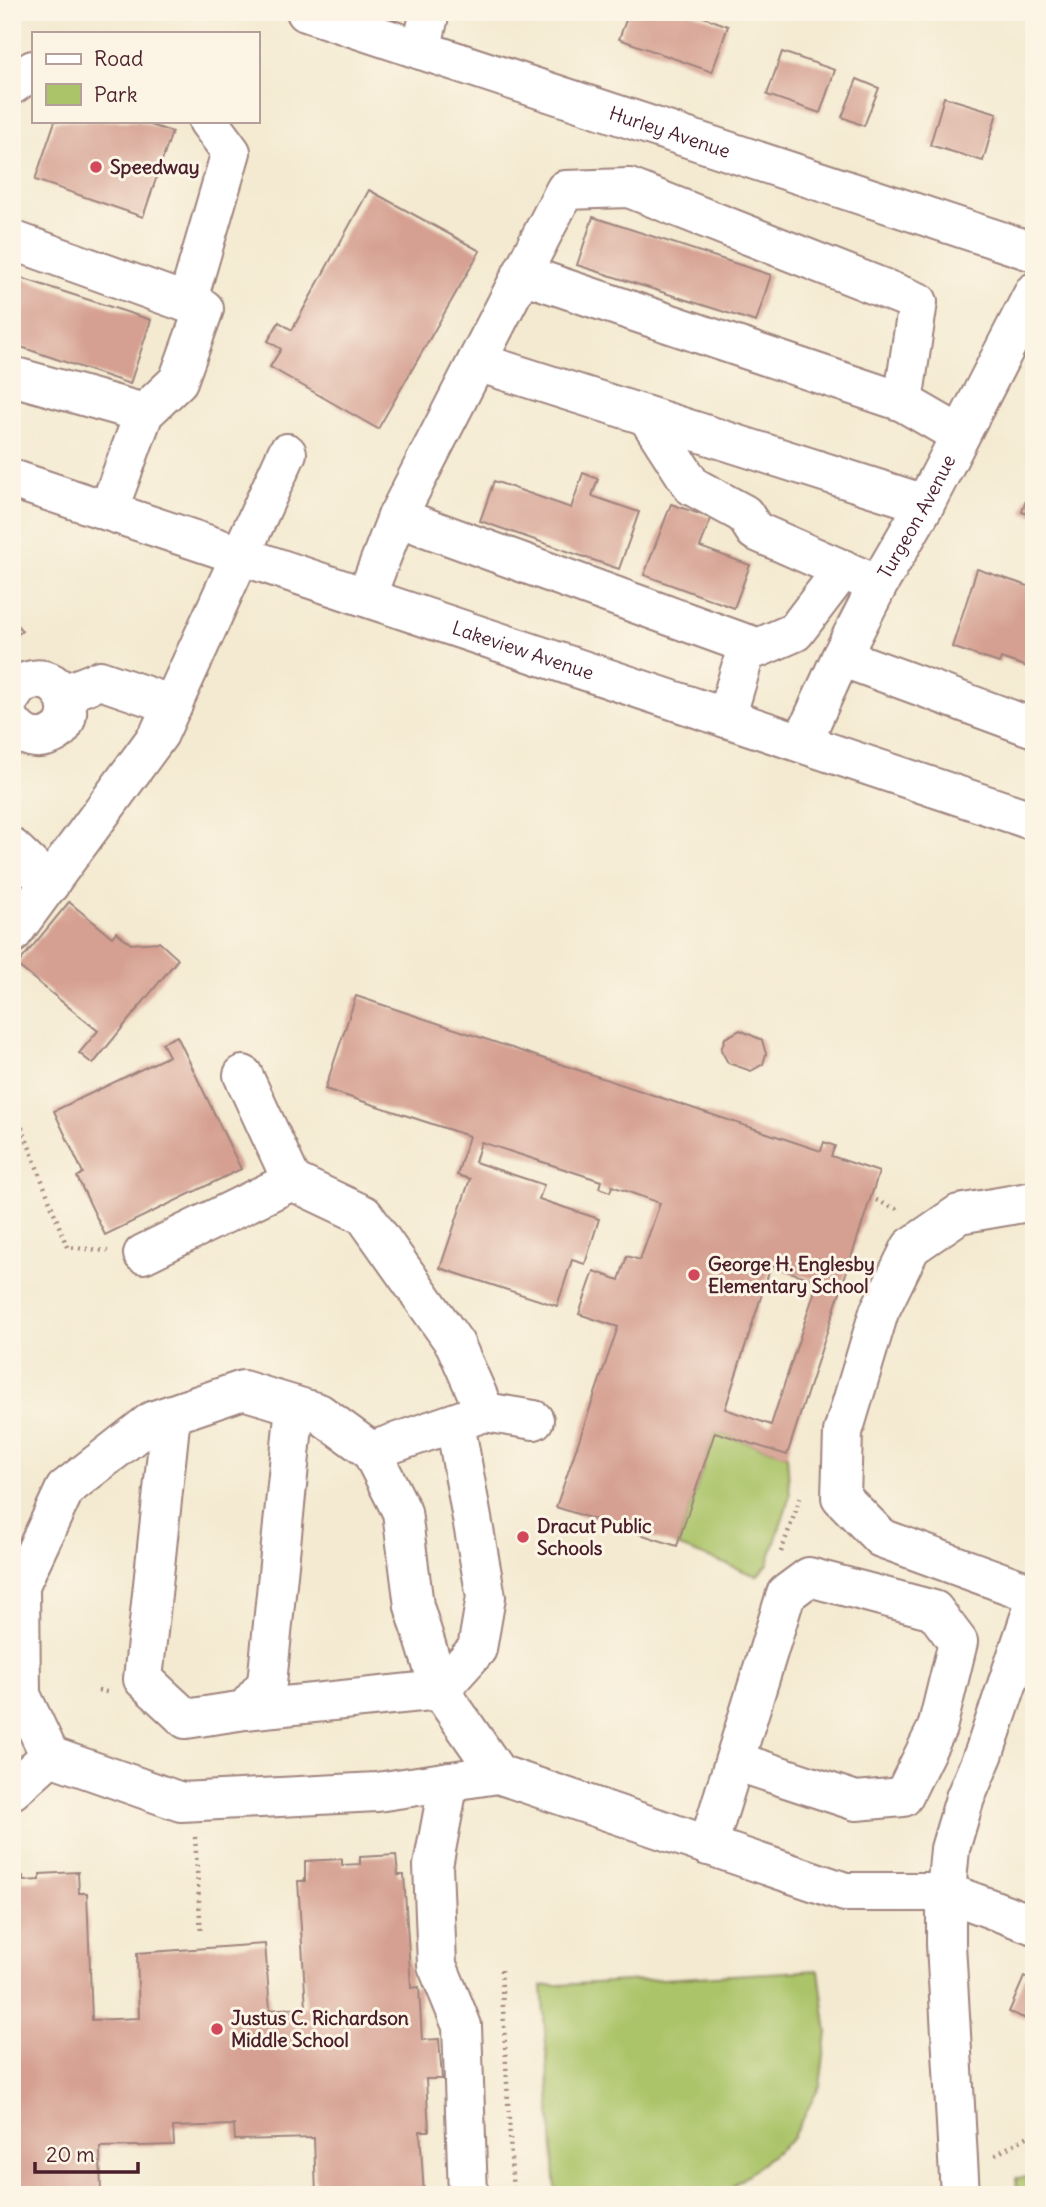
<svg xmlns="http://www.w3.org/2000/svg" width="1046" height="2207" font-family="Delius,sans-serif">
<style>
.green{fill:#abc469;stroke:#7a724a;stroke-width:2}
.building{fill:#d5a092;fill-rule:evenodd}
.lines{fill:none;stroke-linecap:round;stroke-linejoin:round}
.minor-casing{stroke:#9f847e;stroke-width:42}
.major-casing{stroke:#9f847e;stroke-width:42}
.path{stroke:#9f847e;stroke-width:4.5;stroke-dasharray:2 5;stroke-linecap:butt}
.minor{stroke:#fff;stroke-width:38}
.major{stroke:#fff;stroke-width:38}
.poi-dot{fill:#d1495b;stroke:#fcf5e5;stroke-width:2.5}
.labels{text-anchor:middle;stroke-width:6;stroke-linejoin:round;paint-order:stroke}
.street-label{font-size:19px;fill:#4a1f2b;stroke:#fcf5e5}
.poi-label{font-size:19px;font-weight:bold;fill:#4a1f2b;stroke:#fcf5e5;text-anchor:start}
</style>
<rect width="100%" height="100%" fill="#fcf5e5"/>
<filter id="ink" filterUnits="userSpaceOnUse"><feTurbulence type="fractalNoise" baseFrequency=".0143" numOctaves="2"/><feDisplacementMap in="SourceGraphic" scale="14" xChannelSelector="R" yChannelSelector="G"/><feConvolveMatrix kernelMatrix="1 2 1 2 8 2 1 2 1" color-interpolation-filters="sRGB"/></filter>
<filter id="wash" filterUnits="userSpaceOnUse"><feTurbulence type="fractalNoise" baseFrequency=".00686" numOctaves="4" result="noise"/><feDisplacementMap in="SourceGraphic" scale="28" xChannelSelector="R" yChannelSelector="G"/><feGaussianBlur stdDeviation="1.57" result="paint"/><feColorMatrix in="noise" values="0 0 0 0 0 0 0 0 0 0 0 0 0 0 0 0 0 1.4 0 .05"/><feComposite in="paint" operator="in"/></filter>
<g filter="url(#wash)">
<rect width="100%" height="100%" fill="#f4ead1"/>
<g class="green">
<polygon points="715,1432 787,1455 790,1496 768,1564 757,1576 677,1546"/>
<polygon points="819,1970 827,2033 820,2086 791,2140 722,2195 556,2195 542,1986"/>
<polygon points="1034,2177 1034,2195 1017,2195 1016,2178"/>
</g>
<g id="blocks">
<g class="building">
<polygon points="629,12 690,12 728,26 712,72 619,39"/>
<polygon points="782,52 835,70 820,113 767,95"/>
<polygon points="857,79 879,88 864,126 842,117"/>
<polygon points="944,97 997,113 983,161 930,145"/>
<polygon points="55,121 139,121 172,132 143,217 35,180"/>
<polygon points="369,190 480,251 378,429 270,367 281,349 268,341 279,322 292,330"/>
<polygon points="593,217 771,275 756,322 577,265"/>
<polygon points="12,275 151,320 130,384 12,344"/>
<polygon points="583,473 598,479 592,496 639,512 619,569 480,521 494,481 571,508"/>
<polygon points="1027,497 1034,499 1034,516 1022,512"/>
<polygon points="671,504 711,518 700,547 750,565 734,608 644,575"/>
<polygon points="977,569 1034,588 1034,669 1001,658 999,663 952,647"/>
<polygon points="12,618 22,631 12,639"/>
<polygon points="69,902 112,937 116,932 131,944 159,942 178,959 93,1064 79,1053 98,1031 17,965"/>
<path d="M356 996 821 1151 824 1142 835 1146 831 1156 879 1172 787 1455 715 1432 677 1546 556 1507 618 1327 579 1314 594 1271 619 1280 627 1256 640 1260 660 1203 612 1186 610 1192 599 1188 601 1181 481 1142 475 1162 544 1185 539 1199 599 1219 585 1264 572 1260 557 1306 440 1268 470 1179 457 1175 469 1136 325 1089ZM771 1266 818 1281 771 1425 725 1409Z"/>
<polygon points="740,1030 762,1040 766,1054 763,1064 751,1071 728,1063 721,1050 725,1038"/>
<polygon points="177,1036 241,1169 105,1235 77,1177 83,1173 54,1111 169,1056 162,1043"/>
<polygon points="396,1855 398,1875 404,1875 411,1988 419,1987 422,2040 439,2039 442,2079 426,2079 429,2131 420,2131 424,2195 316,2195 314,2138 235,2140 234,2125 173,2127 174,2145 100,2147 101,2195 12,2195 12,1876 23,1876 23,1881 40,1880 40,1874 78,1872 79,1893 87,1893 92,2020 139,2018 137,1953 265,1944 270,2010 306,2007 298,1881 305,1881 305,1861 342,1859 342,1865 360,1864 360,1857"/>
<polygon points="1024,1977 1034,1981 1034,2022 1009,2012"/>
</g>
</g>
</g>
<g filter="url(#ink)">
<use href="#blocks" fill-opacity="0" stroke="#9f847e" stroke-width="2"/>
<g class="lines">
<defs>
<g id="minor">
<path id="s1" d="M306 12 1034 252"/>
<polyline points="421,50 430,12"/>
<polyline points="12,85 33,70"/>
<polyline points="12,240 204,309 178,381 144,413 108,511"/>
<polyline points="522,274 903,402"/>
<polyline points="187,303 231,152 208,121"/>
<polyline points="477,362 925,504"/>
<polyline points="12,376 144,413"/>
<polyline points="647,416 692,486 744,514 755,531 864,579"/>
<polyline points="397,517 758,648 795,632 843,569"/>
<polyline points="366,597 397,517 565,190 629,188 918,302 903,402 960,435"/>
<polyline points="841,657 1034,728"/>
<polyline points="64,694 100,680 173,705"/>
<path d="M12 696C16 689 21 684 28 681 66 669 84 727 46 737 31 741 21 734 12 723"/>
<polyline points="726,718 748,644"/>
<path id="s2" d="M802 743 841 657 878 585 925 504 1034 292"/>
<polyline points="12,848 50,884"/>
<polyline points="12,934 159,734 287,453"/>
<polyline points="243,1075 292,1181 364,1215 455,1344 485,1412"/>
<polyline points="1034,1201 959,1214 911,1247 879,1312 843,1432 841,1497 881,1538 1034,1594"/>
<polyline points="143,1254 292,1181"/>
<polyline points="171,1415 143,1679 186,1719 245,1710 267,1683 295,1406"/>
<polyline points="371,1451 485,1412 534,1420"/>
<polyline points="245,1710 440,1690 477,1649 486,1597 455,1423"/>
<polyline points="498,1774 440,1690 414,1606 402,1512 371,1451 319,1413 243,1390 152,1421 65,1489 20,1585 21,1695 50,1756 181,1802 377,1792 498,1774 845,1892 946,1892 1034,1925"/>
<polyline points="449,1781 433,1866 437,1965 462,2026 468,2195"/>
<polyline points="12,1790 50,1756"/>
<polyline points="708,1846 786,1594 809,1577 934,1610 958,1642 937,1728 903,1797 856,1801 735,1761"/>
<polyline points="960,2195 946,1944 946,1892 950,1849 965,1798 984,1753 1034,1605"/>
</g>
<g id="major">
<path id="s3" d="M12 479 1034 821"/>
</g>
</defs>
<use href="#minor" class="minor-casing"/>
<use href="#major" class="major-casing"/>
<g class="path">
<polyline points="12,1101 67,1247 108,1251"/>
<polyline points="876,1200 901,1211"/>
<polyline points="781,1552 802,1493"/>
<polyline points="98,1690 111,1693"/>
<polyline points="195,1837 201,1934"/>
<polyline points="501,1970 513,2195"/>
<polyline points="995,2155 1034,2133"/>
</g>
<use href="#minor" class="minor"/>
<use href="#major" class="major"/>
</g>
</g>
<g class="poi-dot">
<circle cx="96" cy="167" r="7"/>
<circle cx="694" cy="1275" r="7"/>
<circle cx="523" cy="1537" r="7"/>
<circle cx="217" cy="2029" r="7"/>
</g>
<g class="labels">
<g class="street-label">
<text dy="7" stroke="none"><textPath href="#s1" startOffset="383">Hurley Avenue</textPath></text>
<text dy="7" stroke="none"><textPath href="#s2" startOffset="254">Turgeon Avenue</textPath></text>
<text dy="7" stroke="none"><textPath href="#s3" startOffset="539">Lakeview Avenue</textPath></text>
</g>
<g class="poi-label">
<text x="110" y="174">Speedway</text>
<text x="708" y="1271">George H. Englesby<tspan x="708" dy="22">Elementary School</tspan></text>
<text x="537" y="1533">Dracut Public<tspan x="537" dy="22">Schools</tspan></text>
<text x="231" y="2025">Justus C. Richardson<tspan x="231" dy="22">Middle School</tspan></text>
</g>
</g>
<rect width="1046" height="2207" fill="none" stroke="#fcf5e5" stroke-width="42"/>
<rect x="32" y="32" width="228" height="91" fill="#fcf5e5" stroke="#b59f9b" stroke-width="2"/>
<rect x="46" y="54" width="35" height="10" fill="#ffffff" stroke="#b59f9b" stroke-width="2"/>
<text x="94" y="66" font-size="21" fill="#4a1f2b">Road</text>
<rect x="46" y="84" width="35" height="21" fill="#abc469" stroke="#b59f9b" stroke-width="2"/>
<text x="94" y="102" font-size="21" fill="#4a1f2b">Park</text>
<path d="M35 2162v10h103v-10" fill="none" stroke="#4a1f2b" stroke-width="3.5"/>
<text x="46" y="2162" font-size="21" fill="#4a1f2b" stroke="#fcf5e5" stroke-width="5" paint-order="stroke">20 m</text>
</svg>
